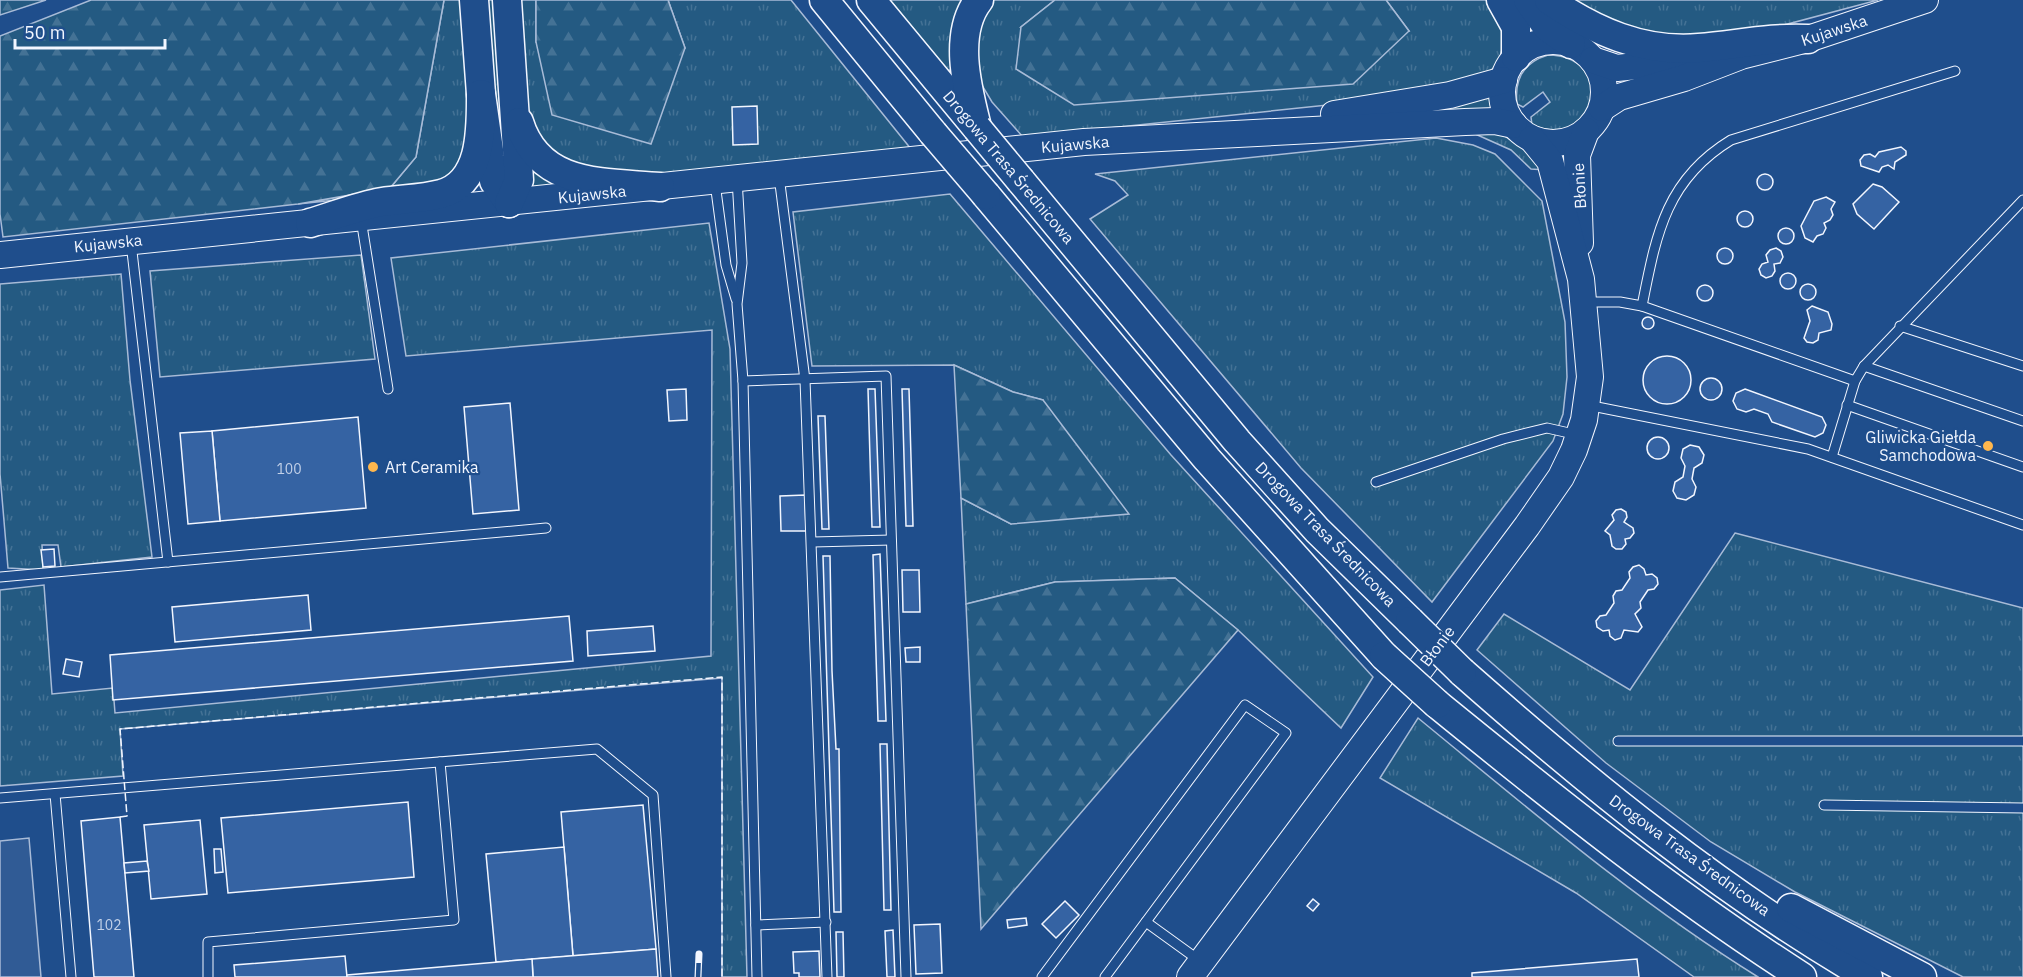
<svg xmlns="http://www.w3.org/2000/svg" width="2023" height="977" font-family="'IBM Plex Sans',sans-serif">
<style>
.grass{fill:url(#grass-tufts);stroke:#a8bbd7;stroke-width:1.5}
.forest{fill:url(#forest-firs);stroke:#a8bbd7;stroke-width:1.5}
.parking{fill:#305b95;stroke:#a8bbd7;stroke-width:1.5}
.building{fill:#3563a3;stroke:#f2f6ff;stroke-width:1.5}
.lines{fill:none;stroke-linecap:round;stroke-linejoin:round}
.lane-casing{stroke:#f2f6ff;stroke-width:11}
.secondary-casing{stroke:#f2f6ff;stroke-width:28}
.primary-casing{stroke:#f2f6ff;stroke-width:31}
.lane{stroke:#1f4e8c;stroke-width:9}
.secondary{stroke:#1f4e8c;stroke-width:26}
.primary{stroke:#1f4e8c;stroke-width:28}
.rail-casing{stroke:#f2f6ff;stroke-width:7}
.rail{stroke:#1f4e8c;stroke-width:4.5;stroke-dasharray:14;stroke-linecap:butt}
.primary-bridge-casing{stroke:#f2f6ff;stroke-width:31;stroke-linecap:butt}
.primary-bridge{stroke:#1f4e8c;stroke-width:28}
.fence{stroke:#f2f6ff;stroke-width:1.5;stroke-dasharray:8 3;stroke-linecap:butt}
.poi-dot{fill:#ffb74d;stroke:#1f4e8c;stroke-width:2}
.labels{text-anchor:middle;stroke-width:4.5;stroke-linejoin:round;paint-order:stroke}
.number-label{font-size:14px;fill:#c3d1e8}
.street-label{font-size:16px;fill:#f2f6ff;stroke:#1f4e8c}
.poi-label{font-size:16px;fill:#f2f6ff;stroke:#1f4e8c;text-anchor:end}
</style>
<defs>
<pattern id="grass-tufts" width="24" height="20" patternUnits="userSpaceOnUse" patternTransform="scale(1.5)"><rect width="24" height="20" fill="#245a82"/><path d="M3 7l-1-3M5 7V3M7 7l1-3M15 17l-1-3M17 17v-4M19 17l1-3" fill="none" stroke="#447295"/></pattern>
<pattern id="forest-firs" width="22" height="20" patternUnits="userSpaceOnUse" patternTransform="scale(1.5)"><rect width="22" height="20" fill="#245a82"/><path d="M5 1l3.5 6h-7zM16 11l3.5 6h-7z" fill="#447295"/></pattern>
</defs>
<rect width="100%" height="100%" fill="#1f4e8c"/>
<g class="grass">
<polygon points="444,0 462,0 471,156 439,189 298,204 390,188 416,157"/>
<polygon points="483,0 495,0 507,193"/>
<polygon points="513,0 536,0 536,42 685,48 668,0 791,0 911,149 693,173 610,173 553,159 527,122"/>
<polygon points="890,0 964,0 954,68 948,71"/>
<polygon points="994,0 1055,0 1021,27 1409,31 1386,0 1488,0 1501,26 1503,46 1498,64 1483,77 1376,100 1023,137 992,102 980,82 975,33 986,8"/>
<polygon points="1565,0 1878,0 1769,29 1652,39"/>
<path d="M1548 55C1617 55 1598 153 1532 125L1531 117 1550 102 1543 92 1523 107 1517 104C1514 78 1524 62 1548 55Z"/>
<polygon points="1491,94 1495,115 1373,114"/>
<polygon points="1497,131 1536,157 1545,170 1531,169 1511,150 1473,133"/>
<polygon points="1436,138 1473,145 1495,154 1542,201 1565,322 1567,377 1563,414 1553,441 1432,602 1301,468 1090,219 1128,195 1115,181 1095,174"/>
<polygon points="529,163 563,186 527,189"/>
<polygon points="950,194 1171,455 1373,677 1341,728 1238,630 1175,578 1055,582 966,604 961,498 1011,524 1043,400 1013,392 954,365 812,366 793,212"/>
<polygon points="709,223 730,349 747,977 722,977 722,678 120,729 123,776 0,786 0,590 44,585 52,694 113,688 115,713 711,656 712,330 406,356 391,258"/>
<polygon points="361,255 375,359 160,377 150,271"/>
<polygon points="121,274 130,380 152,557 61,567 58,545 42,545 43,570 8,568 0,474 0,284"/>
<polygon points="1735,533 2023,608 2023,977 1963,977 1795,892 1711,842 1606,763 1477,650 1504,614 1630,690"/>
<path d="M1418 718C1528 808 1637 902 1758 977H1694L1576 893 1380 778Z"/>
</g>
<g class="forest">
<polygon points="0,0 46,0 0,15"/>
<polygon points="91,0 444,0 416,157 390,188 298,204 3,237 0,214 0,36"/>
<polygon points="536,0 668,0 685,48 651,144 552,115 536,42"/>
<polygon points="1055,0 1386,0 1409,31 1353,84 1074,105 1016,69 1021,27"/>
<polygon points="954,365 1013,392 1043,400 1129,514 1011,524 961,498"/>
<polygon points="1175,578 1238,630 981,929 966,604 1055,582"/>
</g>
<polygon class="parking" points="29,838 41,977 0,977 0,841"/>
<g class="building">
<polygon points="757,106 758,144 733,145 732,107"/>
<polygon points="1901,147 1906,151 1906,155 1895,162 1894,169 1888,165 1882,167 1879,172 1861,166 1860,160 1864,155 1870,154 1875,157 1879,152"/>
<circle cx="1765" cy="182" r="8"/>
<polygon points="1873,184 1882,187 1899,202 1874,229 1857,214 1853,204"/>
<polygon points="1826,197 1835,202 1831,209 1833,215 1830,220 1824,223 1826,228 1823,234 1817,236 1813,242 1805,238 1801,226 1814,201"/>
<circle cx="1745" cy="219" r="8"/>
<circle cx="1786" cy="236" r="8"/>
<polygon points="1776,248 1781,251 1783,257 1780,263 1774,264 1775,271 1772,276 1766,278 1761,275 1759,269 1762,264 1768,262 1766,255 1770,250"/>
<circle cx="1725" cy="256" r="8"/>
<circle cx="1788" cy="281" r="8"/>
<circle cx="1808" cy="292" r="8"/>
<circle cx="1705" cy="293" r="8"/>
<polygon points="1812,306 1828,312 1832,324 1831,330 1819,333 1818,340 1813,343 1807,342 1804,338 1810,321 1807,310"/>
<circle cx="1648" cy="323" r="6"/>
<circle cx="1667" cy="380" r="24"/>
<circle cx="1711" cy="389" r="11"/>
<polygon points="686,389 687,420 669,421 667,390"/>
<polygon points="868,389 875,389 880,527 872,527"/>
<polygon points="902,389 909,389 913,526 906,526"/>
<polygon points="1745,389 1822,417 1826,425 1823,433 1815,437 1772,422 1768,414 1754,409 1746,412 1737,409 1733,401 1736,393"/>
<polygon points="510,403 519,510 473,514 464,407"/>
<polygon points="818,416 825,416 829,529 822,529"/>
<polygon points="358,417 366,508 220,521 212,431"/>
<polygon points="212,431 220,521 188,524 180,433"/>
<circle cx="1658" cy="448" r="11"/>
<polygon points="1690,445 1699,447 1704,455 1702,463 1694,468 1692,479 1696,487 1694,495 1686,500 1677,498 1673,491 1675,482 1683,477 1685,466 1681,458 1683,449"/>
<polygon points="805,495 806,531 781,531 780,496"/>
<polygon points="1621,509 1626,512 1627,517 1624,522 1633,528 1634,533 1630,538 1625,539 1626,544 1622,549 1616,549 1612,546 1610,535 1605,531 1614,520 1612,515 1616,510"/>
<polygon points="54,549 55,566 43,567 41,550"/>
<polygon points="880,554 886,721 878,721 873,555"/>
<polygon points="823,556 830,556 832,671 836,749 839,749 841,912 834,912"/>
<polygon points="1639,565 1644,569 1646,575 1652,574 1657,578 1658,584 1654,589 1648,590 1640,602 1641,608 1635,614 1642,627 1638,632 1624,630 1621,638 1615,640 1610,636 1609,630 1603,631 1597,627 1596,621 1600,616 1606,615 1614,603 1613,596 1616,591 1622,590 1630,578 1629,572 1633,567"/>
<polygon points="902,570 919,570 920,612 903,612"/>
<polygon points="308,595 311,630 175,642 172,607"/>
<polygon points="569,616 573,661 113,700 110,655"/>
<polygon points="653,626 655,651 588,656 587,631"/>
<polygon points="920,647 920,662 906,662 905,648"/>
<polygon points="66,659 82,662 79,677 63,674"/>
<polygon points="880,744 887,744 891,910 884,910"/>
<polygon points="408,802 414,877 228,893 221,818"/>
<polygon points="643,805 656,949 573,956 561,812"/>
<polygon points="120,817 134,977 94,977 81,821"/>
<polygon points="200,820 207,894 151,899 144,825"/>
<polygon points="564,847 573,956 496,962 486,854"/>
<polygon points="214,849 221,849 223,872 215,873"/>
<polygon points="147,861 149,871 125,873 124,863"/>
<polygon points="1313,899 1319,904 1313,911 1307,906"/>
<polygon points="1065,901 1079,915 1056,938 1042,924"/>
<polygon points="1026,918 1027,925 1008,928 1007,920"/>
<polygon points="940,924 942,973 916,974 914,925"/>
<polygon points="893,930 895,977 887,977 885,931"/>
<polygon points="836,932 843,932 844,977 837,977"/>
<polygon points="656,949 658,977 533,977 532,959"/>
<polygon points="819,951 820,977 799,977 799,973 794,973 793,952"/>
<polygon points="345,956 347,977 235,977 234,965"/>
<polygon points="532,959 533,977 347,977 347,975"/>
<polygon points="1637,959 1639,977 1472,977 1472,973"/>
</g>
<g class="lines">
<defs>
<g id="lane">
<polyline points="779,176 805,380 827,977"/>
<polyline points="737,179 742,263 737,304 743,381 886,376 906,977"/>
<polyline points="715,183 726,265 736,299"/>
<polyline points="361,219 388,389"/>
<polyline points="131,243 168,562"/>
<polyline points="1586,302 1620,302 1642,306 1855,381"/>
<path d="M1642 306C1656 236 1665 180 1731 140L1955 71"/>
<polyline points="1900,326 2023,366"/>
<polyline points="1864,366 2023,421"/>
<polyline points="743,381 757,977"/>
<polyline points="1587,405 1808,449 2023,525"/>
<polyline points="1847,405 2023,467"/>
<polyline points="1832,457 1855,381 1864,366 2023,200"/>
<polyline points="1376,482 1503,439 1547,428 1578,435"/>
<polyline points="813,542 891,540"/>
<polyline points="0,577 546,528"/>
<polyline points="1618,741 2023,741"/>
<polyline points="55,794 71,977"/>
<polyline points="0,798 597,749 653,795 666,977"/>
<polyline points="1824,805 2023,808"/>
<polyline points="1146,922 1200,961"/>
<polyline points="756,925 826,922"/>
<polyline points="208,977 208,942 454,920 440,762"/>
<polyline points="1042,977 1245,705 1286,733 1105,977"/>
</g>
<g id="secondary">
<circle cx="1553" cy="92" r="51"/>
<polyline points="1593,60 1617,68 1702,59"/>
<polyline points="1602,108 1619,97 1684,78 1741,56 1808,39 1925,0"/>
<polyline points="1334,114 1450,95 1504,80"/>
<polyline points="1580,243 1577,155 1586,131"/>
<polyline points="0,255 1084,142 1465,122 1495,121 1514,125"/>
<polyline points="1190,977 1527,526 1561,477 1574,450 1584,420 1590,377 1581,279 1550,161 1532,139"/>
</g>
<g id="primary">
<polyline points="474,0 481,94 490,157 494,181 509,203"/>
<polyline points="507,0 519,180 509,203"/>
<polyline points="824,0 933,133"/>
<polyline points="871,0 977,128"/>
<polyline points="1501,0 1516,27 1516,57"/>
<polyline points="1528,0 1547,27 1571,44"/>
<path d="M1549 0C1594 31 1643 53 1699 48 1736 45 1771 37 1808 39"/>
<path d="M519 122C539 188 605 182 660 187"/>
<path d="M976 123C967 87 953 33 979 0"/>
<polyline points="1021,181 1237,441 1317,530 1410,621"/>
<polyline points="986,195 1207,459 1384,656"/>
<path d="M310 223C334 216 358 206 382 202 401 199 422 199 441 194 483 183 481 127 481 94"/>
<path d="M1462 672C1589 784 1721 892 1868 977"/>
<path d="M1437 704C1556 801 1674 895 1802 977"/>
<polyline points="1791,908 1922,977"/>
</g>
</defs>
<use href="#lane" class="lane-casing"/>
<use href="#secondary" class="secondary-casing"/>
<use href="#primary" class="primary-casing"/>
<use href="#lane" class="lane"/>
<use href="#secondary" class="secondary"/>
<use href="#primary" class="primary"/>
<defs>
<polyline id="rail" points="698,977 699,954"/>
</defs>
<use href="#rail" class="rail-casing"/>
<use href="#rail" class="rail"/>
<defs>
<g id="primary-bridge">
<polyline points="977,128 1021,181"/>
<polyline points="933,133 986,195"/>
<polyline points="1410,621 1462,672"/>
<polyline points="1384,656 1437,704"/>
</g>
</defs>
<use href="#primary-bridge" class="primary-bridge-casing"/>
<use href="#primary-bridge" class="primary-bridge"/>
<polyline class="fence" points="120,817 127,816 120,729 722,677 722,977"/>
</g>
<g class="poi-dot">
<circle cx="1988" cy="446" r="6"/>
<circle cx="373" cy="467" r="6"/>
</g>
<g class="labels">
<g class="number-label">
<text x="289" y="474">100</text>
<text x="109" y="930">102</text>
</g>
<g class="street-label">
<text transform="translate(1834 30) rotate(-18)" y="6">Kujawska</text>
<text transform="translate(1075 144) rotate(-5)" y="6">Kujawska</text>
<text transform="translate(1009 167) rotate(50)" y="6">Drogowa Trasa Średnicowa</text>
<text transform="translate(1579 186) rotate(-93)" y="6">Błonie</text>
<text transform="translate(592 194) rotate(-6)" y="6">Kujawska</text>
<text transform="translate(108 243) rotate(-6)" y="6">Kujawska</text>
<text transform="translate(1326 534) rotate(46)" y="6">Drogowa Trasa Średnicowa</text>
<text transform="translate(1437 646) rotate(-53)" y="6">Błonie</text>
<text transform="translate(1690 855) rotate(36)" y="6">Drogowa Trasa Średnicowa</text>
</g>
<g class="poi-label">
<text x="1976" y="443">Gliwicka Giełda<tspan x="1976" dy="18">Samchodowa</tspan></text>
<text x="385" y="473" text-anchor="start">Art Ceramika</text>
</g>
</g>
<path d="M15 39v9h150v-9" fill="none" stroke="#f2f6ff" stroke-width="3"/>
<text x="24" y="39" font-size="18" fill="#f2f6ff" stroke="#1f4e8c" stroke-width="4.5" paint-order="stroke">50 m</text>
</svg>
